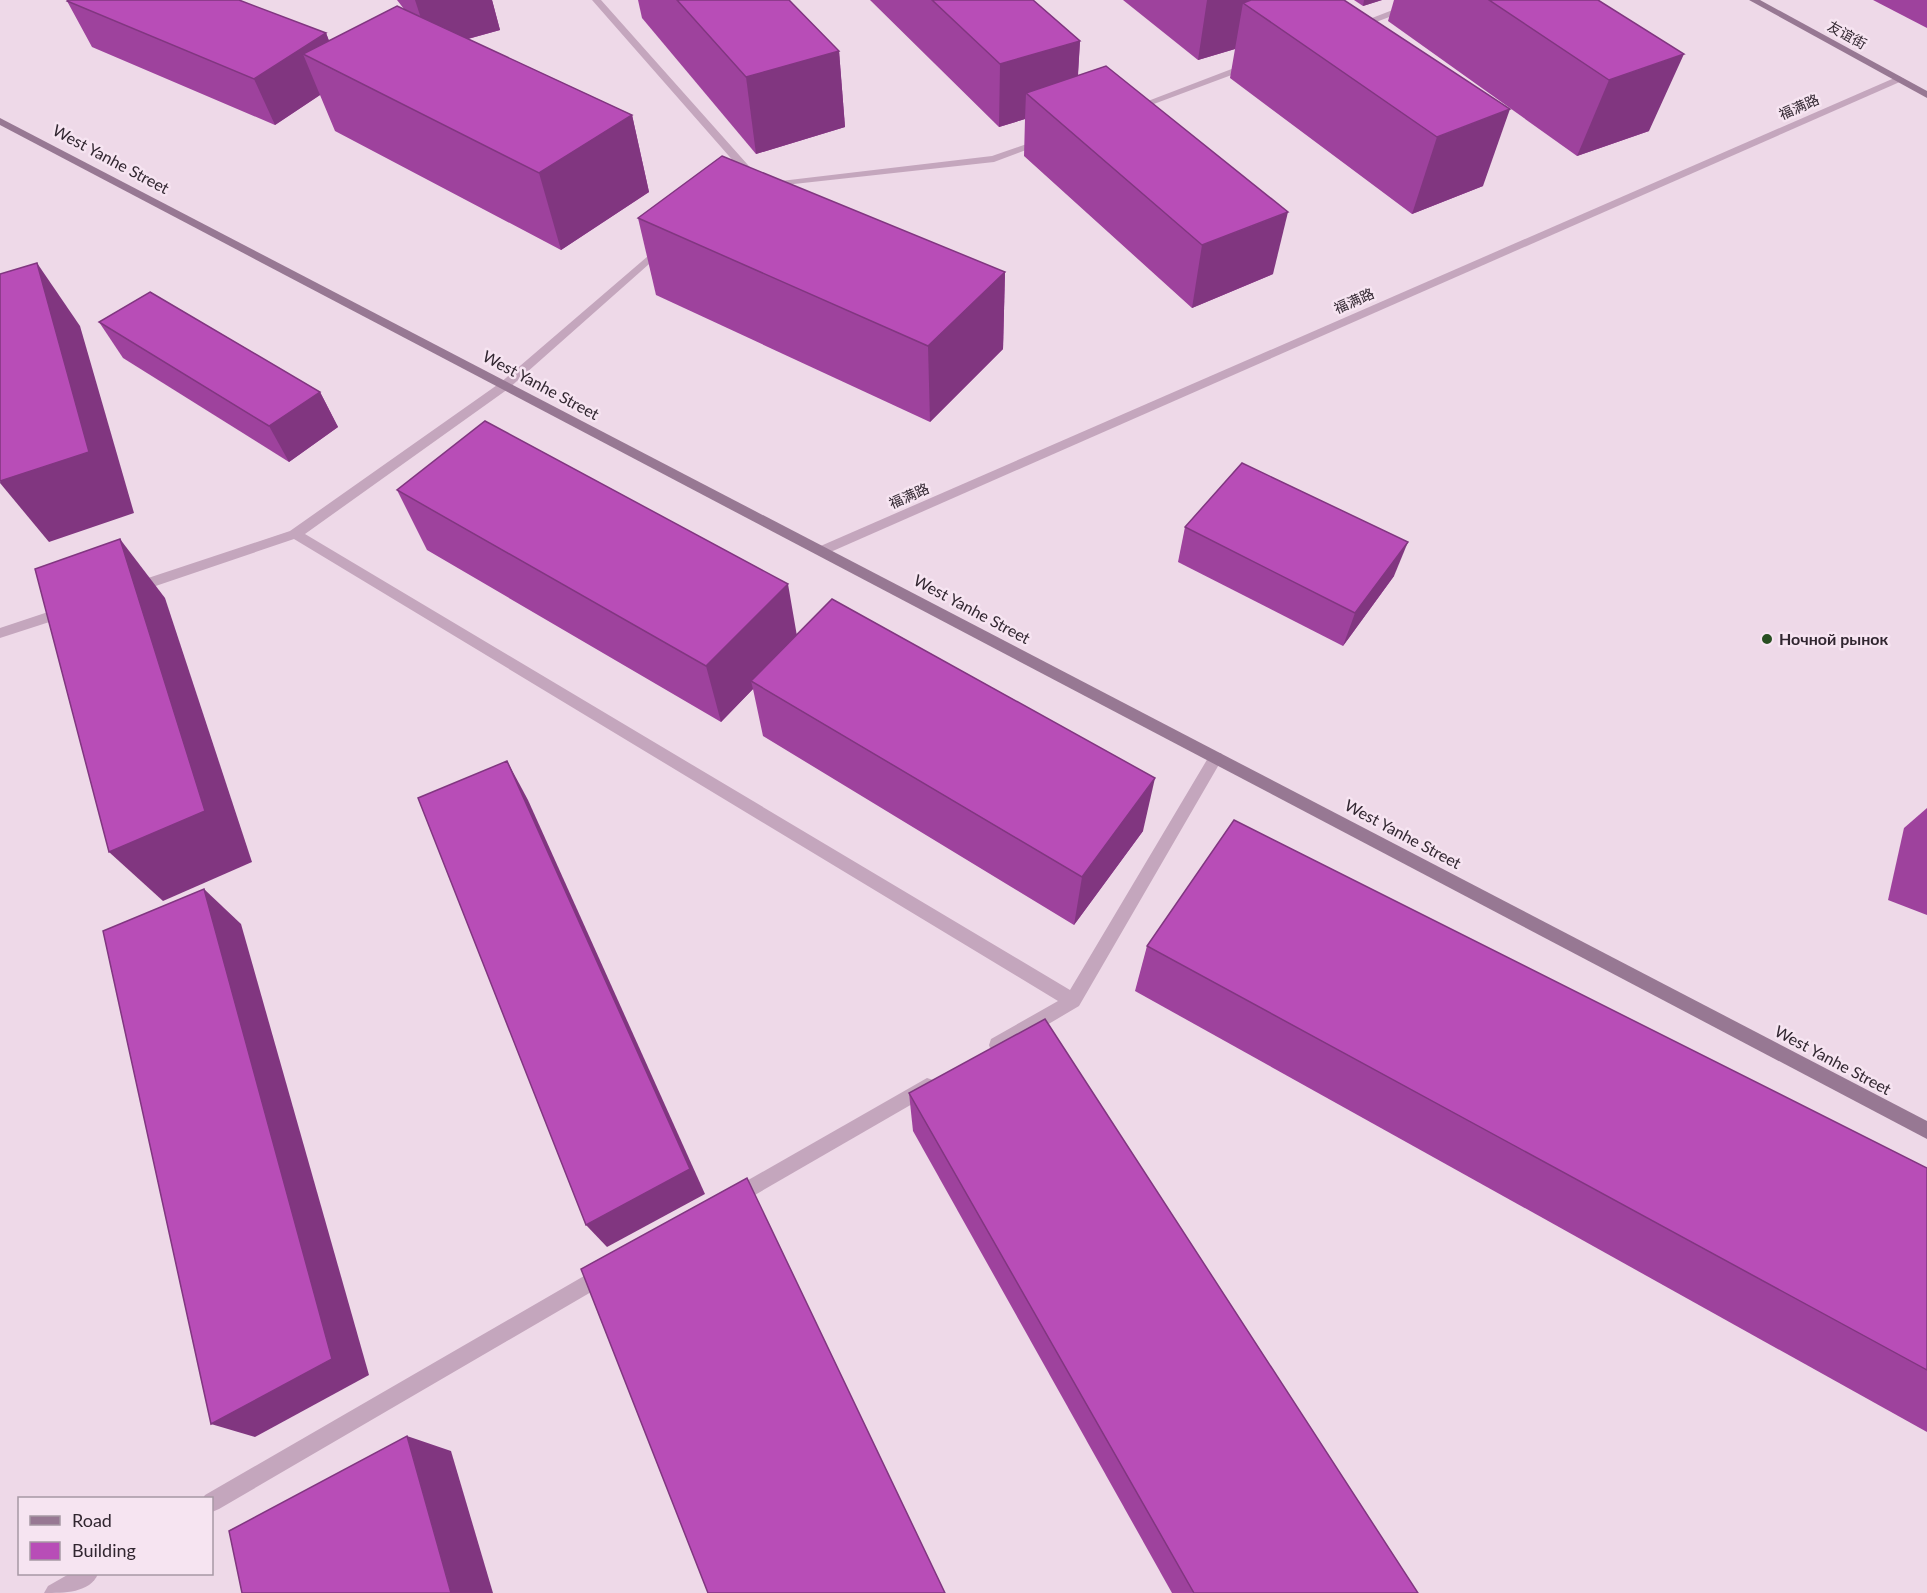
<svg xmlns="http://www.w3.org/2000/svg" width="1927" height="1593" font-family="Lato,'Noto Sans SC',sans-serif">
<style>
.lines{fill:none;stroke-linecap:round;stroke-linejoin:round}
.lane{fill:#c4a6bd;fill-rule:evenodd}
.street{fill:#c4a6bd;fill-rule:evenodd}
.secondary{fill:#977893;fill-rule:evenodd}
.wall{fill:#9e429d}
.shaded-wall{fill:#813680}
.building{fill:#b84db7;stroke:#813680;stroke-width:1.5}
.poi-dot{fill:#284e21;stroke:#f6e4f1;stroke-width:2}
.labels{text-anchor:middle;stroke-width:5;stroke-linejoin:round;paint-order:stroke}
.far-street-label{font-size:14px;fill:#312630;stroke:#f6e4f1}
.street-label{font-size:16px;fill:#312630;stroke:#f6e4f1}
.poi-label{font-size:16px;font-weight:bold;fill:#312630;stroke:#f6e4f1;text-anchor:start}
</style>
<rect width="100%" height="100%" fill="#eed9e8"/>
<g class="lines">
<g class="lane">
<polygon points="592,0 601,0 764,183 992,156 1038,140 1047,142 994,162 757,188"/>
<polygon points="1408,4 1413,7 1411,9 1357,29 1349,27"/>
<polygon points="1250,62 1255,65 1253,67 1135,111 1127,109"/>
<polygon points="662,244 667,247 666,249 508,389 305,534 1070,990 1211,753 1221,753 1223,757 1221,761 1079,1006 1003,1051 997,1053 991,1051 989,1045 991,1039 1058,1001 294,539 135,593 128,588 130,584 290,531 500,383"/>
<polygon points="66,606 73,611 71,615 0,638 0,628"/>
<polygon points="927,1078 933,1080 936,1086 933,1092 741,1203 735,1206 729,1203 726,1197 729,1191"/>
<polygon points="603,1265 610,1267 612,1274 610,1281 219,1509 212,1512 212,1498 203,1498 205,1495"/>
<path d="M69 1574H98C90 1593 64 1593 44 1593L48 1586Z"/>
</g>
<polygon class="street" points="1899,76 1904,79 1902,81 826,554 816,554 814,551 816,548"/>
<g class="secondary">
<polygon points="1749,0 1760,0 1927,91 1927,98"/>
<polygon points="0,118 1927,1121 1927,1139 0,125"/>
</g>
</g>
<g class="wall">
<polygon points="397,0 492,0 500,30 468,39 632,115 649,192 561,250 335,131 320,95 275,125 92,47 67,1 326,33 329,41 404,9"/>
<polygon points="638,0 789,0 839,51 845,127 756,154 642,18"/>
<polygon points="870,0 1033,0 1080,41 1078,76 1273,274 1192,308 1024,156 1025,119 999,127"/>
<polygon points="1123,0 1344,0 1483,186 1412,214 1230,78 1235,49 1198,60"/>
<polygon points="1354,0 1382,0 1363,6"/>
<polygon points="1394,0 1598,0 1649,131 1577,156 1388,21"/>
<polygon points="1873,0 1927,0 1927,28"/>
<polygon points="638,218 1005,272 1003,349 930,422 656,295"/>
<polygon points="99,322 320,392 338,427 289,462 123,358"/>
<polygon points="397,490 797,634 1143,831 1074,925 763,736 753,689 721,722 427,550"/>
<polygon points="1185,527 1394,576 1343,646 1178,562"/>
<polygon points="1927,808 1927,915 1888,900 1904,828"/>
<polygon points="1147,946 1927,1168 1927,1432 1135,991"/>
<polygon points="909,1093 1418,1593 1172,1593 913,1131"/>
</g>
<g class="shaded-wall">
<polygon points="415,0 492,0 500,30 431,49"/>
<polygon points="1207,0 1273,0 1243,3 1235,49 1198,60"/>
<polygon points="1364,0 1382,0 1363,6"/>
<polygon points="326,33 342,74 303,54 320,95 275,125 254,79"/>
<polygon points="1080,41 1076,103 1026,93 1025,119 999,127 1000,64"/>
<polygon points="839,51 845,127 756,154 746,77"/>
<polygon points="1684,54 1649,131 1577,156 1609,80"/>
<polygon points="1510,109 1483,186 1412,214 1437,137"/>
<polygon points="632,115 649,192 561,250 539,173"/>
<polygon points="1288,212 1273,274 1192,308 1202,245"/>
<polygon points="37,263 80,326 134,513 49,542 0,483"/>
<polygon points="1005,272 1003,349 930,422 928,346"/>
<polygon points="320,392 338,427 289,462 269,426"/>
<polygon points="120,539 165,598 252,862 163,901 109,852"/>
<polygon points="1408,542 1394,576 1343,646 1355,613"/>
<polygon points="788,584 798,642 751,681 753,689 721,722 706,666"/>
<polygon points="507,761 528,800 705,1194 607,1247 586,1225"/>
<polygon points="1155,778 1143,831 1074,925 1082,877"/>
<polygon points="204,889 241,924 369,1375 255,1437 211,1424"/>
<polygon points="407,1436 451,1451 493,1593 451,1593"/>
</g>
<g class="building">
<polygon points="68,0 239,0 326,33 254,79 67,1"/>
<polygon points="677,0 789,0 839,51 746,77"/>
<polygon points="932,0 1033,0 1080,41 1000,64"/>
<polygon points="1251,0 1344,0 1510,109 1437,137 1243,3"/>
<polygon points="1489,0 1598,0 1684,54 1609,80"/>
<polygon points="397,6 632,115 539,173 303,54"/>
<polygon points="1106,66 1288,212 1202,245 1026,93"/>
<polygon points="722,156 1005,272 928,346 638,218"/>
<polygon points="37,263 89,452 0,481 0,274"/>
<polygon points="150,292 320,392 269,426 99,322"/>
<polygon points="485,421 788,584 706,666 397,490"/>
<polygon points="1242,463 1408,542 1355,613 1185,527"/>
<polygon points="120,539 205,811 109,852 35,569"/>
<polygon points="832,599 1155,778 1082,877 751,681"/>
<polygon points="507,761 690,1169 586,1225 418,798"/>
<polygon points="1234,820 1927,1168 1927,1370 1147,946"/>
<polygon points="204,889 332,1359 211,1424 103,931"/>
<polygon points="1045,1019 1418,1593 1194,1593 909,1093"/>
<polygon points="747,1178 945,1593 708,1593 581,1269"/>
<polygon points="407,1436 451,1593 242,1593 229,1531"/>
</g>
<circle class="poi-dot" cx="1767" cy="639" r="6"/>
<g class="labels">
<g class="far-street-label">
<text transform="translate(1847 35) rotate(29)" y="5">友谊街</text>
<text transform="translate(1799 107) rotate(-24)" y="5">福满路</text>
<text transform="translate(1354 301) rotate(-24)" y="5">福满路</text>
<text transform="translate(909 496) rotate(-24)" y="5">福满路</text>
</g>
<g class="street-label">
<text transform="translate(111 159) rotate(28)" y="6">West Yanhe Street</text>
<text transform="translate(541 385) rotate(28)" y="6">West Yanhe Street</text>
<text transform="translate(972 609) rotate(28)" y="6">West Yanhe Street</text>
<text transform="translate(1403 834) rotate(28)" y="6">West Yanhe Street</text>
<text transform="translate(1833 1060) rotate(28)" y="6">West Yanhe Street</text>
</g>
<g class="poi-label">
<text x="1779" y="645">Ночной рынок</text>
</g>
</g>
<rect x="18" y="1497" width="195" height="78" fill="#f6e4f1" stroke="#a798a4" stroke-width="1.5"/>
<rect x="30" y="1516" width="30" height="9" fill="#977893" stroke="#a798a4" stroke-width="1.5"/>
<text x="72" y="1527" font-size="18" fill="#312630">Road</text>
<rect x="30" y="1542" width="30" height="18" fill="#b84db7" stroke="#a798a4" stroke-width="1.5"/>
<text x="72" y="1557" font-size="18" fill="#312630">Building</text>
</svg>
